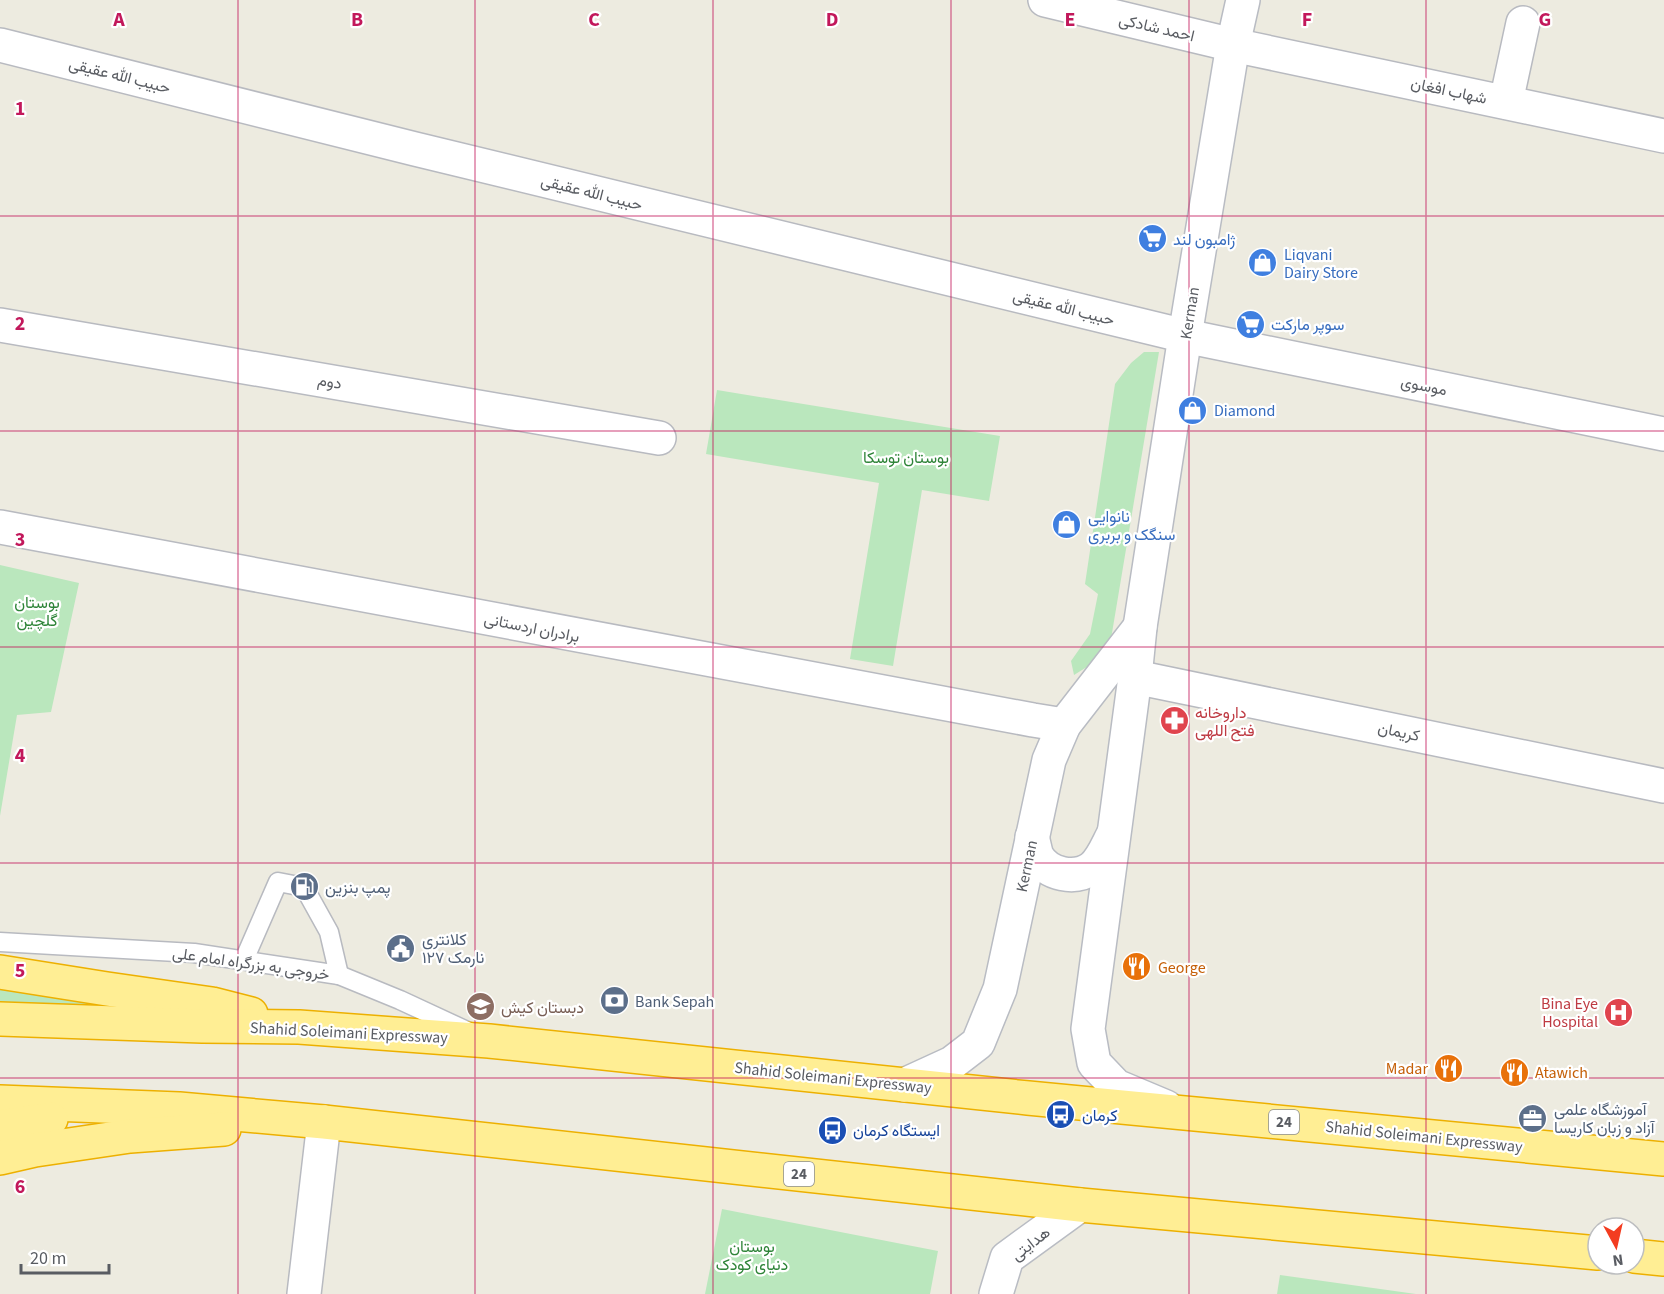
<svg xmlns="http://www.w3.org/2000/svg" width="1664" height="1294" font-family="'Source Sans 3',Vazirmatn,sans-serif">
<style>
.green{fill:#bae7bd}
.lines{fill:none;stroke-linecap:round;stroke-linejoin:round}
.service-casing{stroke:#b8bac0;stroke-width:21}
.minor-casing{stroke:#b8bac0;stroke-width:36}
.secondary-casing{stroke:#b9bcc3;stroke-width:36}
.trunk-casing{stroke:#edb000;stroke-width:36}
.service{stroke:#fff;stroke-width:18}
.minor{stroke:#fff;stroke-width:33}
.secondary{stroke:#fff;stroke-width:33}
.trunk{stroke:#ffee94;stroke-width:33}
.grid{fill:none;stroke:#c2185b;stroke-width:1.5;stroke-opacity:0.55}
.labels{text-anchor:middle;stroke-width:4.5;stroke-linejoin:round;paint-order:stroke}
.shield{fill:#fff;stroke:#8b8d91;stroke-width:1.5}
.shield-label{font-size:15px;font-weight:bold;fill:#595c62}
.street-label{font-size:16px;fill:#595c62;stroke:#fff}
.shop-label{font-size:16px;fill:#366cbe;stroke:#fff;text-anchor:start}
.park-label{font-size:16px;fill:#2e8438;stroke:#fff}
.health-label{font-size:16px;fill:#be3a42;stroke:#fff;text-anchor:start}
.service-label{font-size:16px;fill:#4e5e75;stroke:#fff;text-anchor:start}
.food-label{font-size:16px;fill:#c56008;stroke:#fff;text-anchor:start}
.education-label{font-size:16px;fill:#785e54;stroke:#fff;text-anchor:start}
.transit-label{font-size:16px;fill:#164399;stroke:#fff;text-anchor:start}
.grid-label{font-size:20px;text-anchor:middle;font-weight:bold;fill:#c2185b;stroke:#fff;stroke-width:4.5;stroke-linejoin:round;paint-order:stroke}
</style>
<rect width="100%" height="100%" fill="#edebe0"/>
<g class="green">
<polygon points="1144,352 1159,352 1110,645 1098,660 1074,675 1071,661 1090,634 1098,594 1085,584 1115,384 1131,363"/>
<polygon points="717,390 1000,436 989,501 922,490 893,666 850,659 879,483 706,454"/>
<polygon points="0,565 79,583 51,712 17,715 0,816"/>
<polygon points="0,979 213,1014 44,1006 0,1002"/>
<polygon points="722,1209 938,1251 930,1294 705,1294"/>
<polygon points="1280,1275 1416,1294 1277,1294"/>
</g>
<g class="lines">
<defs>
<g id="service">
<polyline points="0,942 194,953 339,975 400,1000 469,1032"/>
<polyline points="244,960 278,882 304,887 329,932 339,975"/>
</g>
<g id="minor">
<polyline points="1045,0 1233,45 1664,136"/>
<polyline points="0,45 415,149 1185,336 1664,434"/>
<polyline points="1506,102 1523,23"/>
<polyline points="0,325 659,438"/>
<polyline points="0,527 1033,720 1064,725"/>
<polyline points="1135,677 1664,786"/>
<polyline points="304,1294 324,1122"/>
</g>
<g id="secondary">
<path d="M1032 837C1034 843 1035 851 1037 856 1048 875 1075 880 1092 868 1102 860 1107 846 1113 835"/>
<polyline points="904,1085 952,1063 978,1043 1000,989 1049,760 1064,725 1140,627"/>
<polyline points="1166,1107 1116,1086 1094,1063 1088,1029 1135,677 1140,627 1185,336 1233,45 1243,0"/>
<polyline points="996,1294 1007,1258 1080,1205"/>
</g>
<g id="trunk">
<polyline points="0,972 107,989 212,1004 251,1014"/>
<polyline points="0,1019 202,1026 299,1027 489,1041 1028,1098 1664,1159"/>
<polyline points="0,1102 179,1109 324,1122 1080,1205 1598,1253"/>
<polyline points="0,1127 51,1119"/>
<polyline points="0,1158 35,1150 130,1136 224,1129"/>
<polyline points="1634,1256 1664,1259"/>
</g>
</defs>
<use href="#service" class="service-casing"/>
<use href="#minor" class="minor-casing"/>
<use href="#secondary" class="secondary-casing"/>
<use href="#trunk" class="trunk-casing"/>
<use href="#service" class="service"/>
<use href="#minor" class="minor"/>
<use href="#secondary" class="secondary"/>
<use href="#trunk" class="trunk"/>
</g>
<path class="grid" d="M238 0V1294M475 0V1294M713 0V1294M951 0V1294M1189 0V1294M1426 0V1294M0 216H1664M0 431H1664M0 647H1664M0 863H1664M0 1078H1664"/>
<defs>
<symbol id="supermarket-disc" viewBox="-11 -11 22 22"><circle r="9.5" fill="#3f7fe0" stroke="#fff"/><path d="M-6-5.5h2.5l.6 2H6L4.5 2H-2.5L-4.4-4H-6ZM-1.5 3.2a1.3 1.3 0 1 0 .1 0ZM3 3.2a1.3 1.3 0 1 0 .1 0Z" fill="#fff"/></symbol>
<symbol id="shop-disc" viewBox="-11 -11 22 22"><circle r="9.5" fill="#3f7fe0" stroke="#fff"/><path d="M-5-2.5h2.3a2.7 3.5 0 0 1 5.4 0H5L5.5 6h-11ZM-1.5-2.5h3a1.5 2.3 0 0 0-3 0Z" fill="#fff"/></symbol>
<symbol id="pharmacy-disc" viewBox="-11 -11 22 22"><circle r="9.5" fill="#e0444e" stroke="#fff"/><path d="M-2-6h4v4h4v4h-4v4h-4v-4h-4v-4h4Z" fill="#fff"/></symbol>
<symbol id="fuel-disc" viewBox="-11 -11 22 22"><circle r="9.5" fill="#5c6f8a" stroke="#fff"/><path d="M-5.5-6h7V0h2V4h1.3V-2.5L3-4.5l.8-.8L6-3V5H2.5V1h-1V6h-7ZM-4.2-4.7v3.2H.2V-4.7Z" fill="#fff"/></symbol>
<symbol id="civic-disc" viewBox="-11 -11 22 22"><circle r="9.5" fill="#5c6f8a" stroke="#fff"/><path d="M-.6-6.5H3V-4.5H.6V-3L4-1V1h2V6H-6V1h2V-1L-.6-3ZM-1.2 2.5V6h2.4V2.5Z" fill="#fff"/></symbol>
<symbol id="restaurant-disc" viewBox="-11 -11 22 22"><circle r="9.5" fill="#e8710a" stroke="#fff"/><path d="M-5-6h1v4h1v-4h1v4h1v-4h1v5L-1.5 .5V6h-2V.5L-5-1ZM5-6V6H3V1.5H1.5Q1.5-4 5-6Z" fill="#fff"/></symbol>
<symbol id="bank-disc" viewBox="-11 -11 22 22"><circle r="9.5" fill="#5c6f8a" stroke="#fff"/><path d="M-6-4H6V4H-6ZM0-2.3a2.3 2.3 0 1 0 0 4.6a2.3 2.3 0 1 0 0-4.6Z" fill="#fff"/></symbol>
<symbol id="school-disc" viewBox="-11 -11 22 22"><circle r="9.5" fill="#8d6e63" stroke="#fff"/><path d="M0-5L7-2L0 1L-7-2ZM-4 1L0 2.5L4 1V4Q0 6-4 4Z" fill="#fff"/></symbol>
<symbol id="hospital-disc" viewBox="-11 -11 22 22"><circle r="9.5" fill="#e0444e" stroke="#fff"/><path d="M-5-5h3v3.5h4V-5h3V5h-3V1.5h-4V5h-3Z" fill="#fff"/></symbol>
<symbol id="bus-disc" viewBox="-11 -11 22 22"><circle r="9.5" fill="#1a4fb4" stroke="#fff"/><path d="M-5-6H5V4H4V6H2V4H-2V6H-4V4H-5ZM-3.5-4V0h7V-4ZM-3.5 1.2v1.5H-2V1.2ZM2 1.2v1.5H3.5V1.2Z" fill="#fff"/></symbol>
<symbol id="office-disc" viewBox="-11 -11 22 22"><circle r="9.5" fill="#5c6f8a" stroke="#fff"/><path d="M-6-3h4V-5.5h4V-3h4V5H-6ZM-1-4.5V-3h2v-1.5ZM-6 0V1H6V0Z" fill="#fff"/></symbol>
</defs>
<g fill-rule="evenodd">
<use href="#supermarket-disc" x="1136" y="222" width="33" height="33"/>
<use href="#shop-disc" x="1246" y="246" width="33" height="33"/>
<use href="#supermarket-disc" x="1234" y="308" width="33" height="33"/>
<use href="#shop-disc" x="1176" y="394" width="33" height="33"/>
<use href="#shop-disc" x="1050" y="508" width="33" height="33"/>
<use href="#pharmacy-disc" x="1158" y="704" width="33" height="33"/>
<use href="#fuel-disc" x="288" y="870" width="33" height="33"/>
<use href="#civic-disc" x="384" y="932" width="33" height="33"/>
<use href="#restaurant-disc" x="1120" y="950" width="33" height="33"/>
<use href="#bank-disc" x="598" y="984" width="33" height="33"/>
<use href="#school-disc" x="464" y="990" width="33" height="33"/>
<use href="#hospital-disc" x="1602" y="996" width="33" height="33"/>
<use href="#restaurant-disc" x="1432" y="1052" width="33" height="33"/>
<use href="#restaurant-disc" x="1498" y="1056" width="33" height="33"/>
<use href="#bus-disc" x="1044" y="1098" width="33" height="33"/>
<use href="#office-disc" x="1516" y="1102" width="33" height="33"/>
<use href="#bus-disc" x="816" y="1114" width="33" height="33"/>
</g>
<g class="labels">
<g class="shield">
<rect x="1269" y="1110" width="30" height="24" rx="4.5"/>
<rect x="784" y="1162" width="30" height="24" rx="4.5"/>
</g>
<g class="shield-label">
<text x="1284" y="1127">24</text>
<text x="799" y="1179">24</text>
</g>
<g class="street-label">
<text transform="translate(1157 27) rotate(13)" y="6">احمد شادکی</text>
<text transform="translate(120 75) rotate(14)" y="6">حبیب الله عقیقی</text>
<text transform="translate(1449 90) rotate(12)" y="6">شهاب افغان</text>
<text transform="translate(592 192) rotate(14)" y="6">حبیب الله عقیقی</text>
<text transform="translate(1064 307) rotate(14)" y="6">حبیب الله عقیقی</text>
<text transform="translate(1189 313) rotate(-81)" y="6">Kerman</text>
<text transform="translate(330 381) rotate(10)" y="6">دوم</text>
<text transform="translate(1424 385) rotate(11)" y="6">موسوی</text>
<text transform="translate(532 627) rotate(11)" y="6">برادران اردستانی</text>
<text transform="translate(1399 731) rotate(12)" y="6">کریمان</text>
<text transform="translate(1026 866) rotate(-78)" y="6">Kerman</text>
<text transform="translate(251 963) rotate(8)" y="6">خروجی به بزرگراه امام علی</text>
<text transform="translate(349 1032) rotate(3)" y="6">Shahid Soleimani Expressway</text>
<text transform="translate(833 1077) rotate(6)" y="6">Shahid Soleimani Expressway</text>
<text transform="translate(1424 1136) rotate(6)" y="6">Shahid Soleimani Expressway</text>
<text transform="translate(1030 1243) rotate(-38)" y="6">هدایتی</text>
</g>
<g class="shop-label">
<text x="1173" y="245">ژامبون لند</text>
<text x="1284" y="260">Liqvani<tspan x="1284" dy="18">Dairy Store</tspan></text>
<text x="1271" y="330">سوپر مارکت</text>
<text x="1214" y="416">Diamond</text>
<text x="1088" y="522">نانوایی<tspan x="1088" dy="18">سنگک و بربری</tspan></text>
</g>
<g class="park-label">
<text x="906" y="463">بوستان توسکا</text>
<text x="37" y="608">بوستان<tspan x="37" dy="18">گلچین</tspan></text>
<text x="752" y="1252">بوستان<tspan x="752" dy="18">دنیای کودک</tspan></text>
</g>
<g class="health-label">
<text x="1195" y="718">داروخانه<tspan x="1195" dy="18">فتح اللهی</tspan></text>
<text x="1598" y="1009" text-anchor="end">Bina Eye<tspan x="1598" dy="18">Hospital</tspan></text>
</g>
<g class="service-label">
<text x="325" y="893">پمپ بنزین</text>
<text x="422" y="945">کلانتری<tspan x="422" dy="18">۱۲۷ نارمک</tspan></text>
<text x="635" y="1007">Bank Sepah</text>
<text x="1554" y="1115">آموزشگاه علمی<tspan x="1554" dy="18">آزاد و زبان کاریسا</tspan></text>
</g>
<g class="food-label">
<text x="1158" y="973">George</text>
<text x="1428" y="1074" text-anchor="end">Madar</text>
<text x="1535" y="1078">Atawich</text>
</g>
<g class="education-label">
<text x="501" y="1013">دبستان کیش</text>
</g>
<g class="transit-label">
<text x="1082" y="1121">کرمان</text>
<text x="853" y="1136">ایستگاه کرمان</text>
</g>
</g>
<g class="grid-label">
<text x="119" y="26">A</text>
<text x="357" y="26">B</text>
<text x="594" y="26">C</text>
<text x="832" y="26">D</text>
<text x="1070" y="26">E</text>
<text x="1307" y="26">F</text>
<text x="1545" y="26">G</text>
<text x="20" y="115">1</text>
<text x="20" y="330">2</text>
<text x="20" y="546">3</text>
<text x="20" y="762">4</text>
<text x="20" y="977">5</text>
<text x="20" y="1193">6</text>
</g>
<g transform="translate(1616 1246) rotate(172)"><circle r="28" fill="#ffffff" stroke="#bdbec0" stroke-width="1.5"/>
<path d="M0-4.5L10 22L0 15L-10 22Z" fill="#f33c20"/>
<text y="-9" font-size="16" font-weight="bold" text-anchor="middle" fill="#595c62">N</text>
</g>
<path d="M21 1264v9h88v-9" fill="none" stroke="#595c62" stroke-width="3"/>
<text x="30" y="1264" font-size="18" fill="#595c62" stroke="#ffffff" stroke-width="4.5" paint-order="stroke">20 m</text>
</svg>
